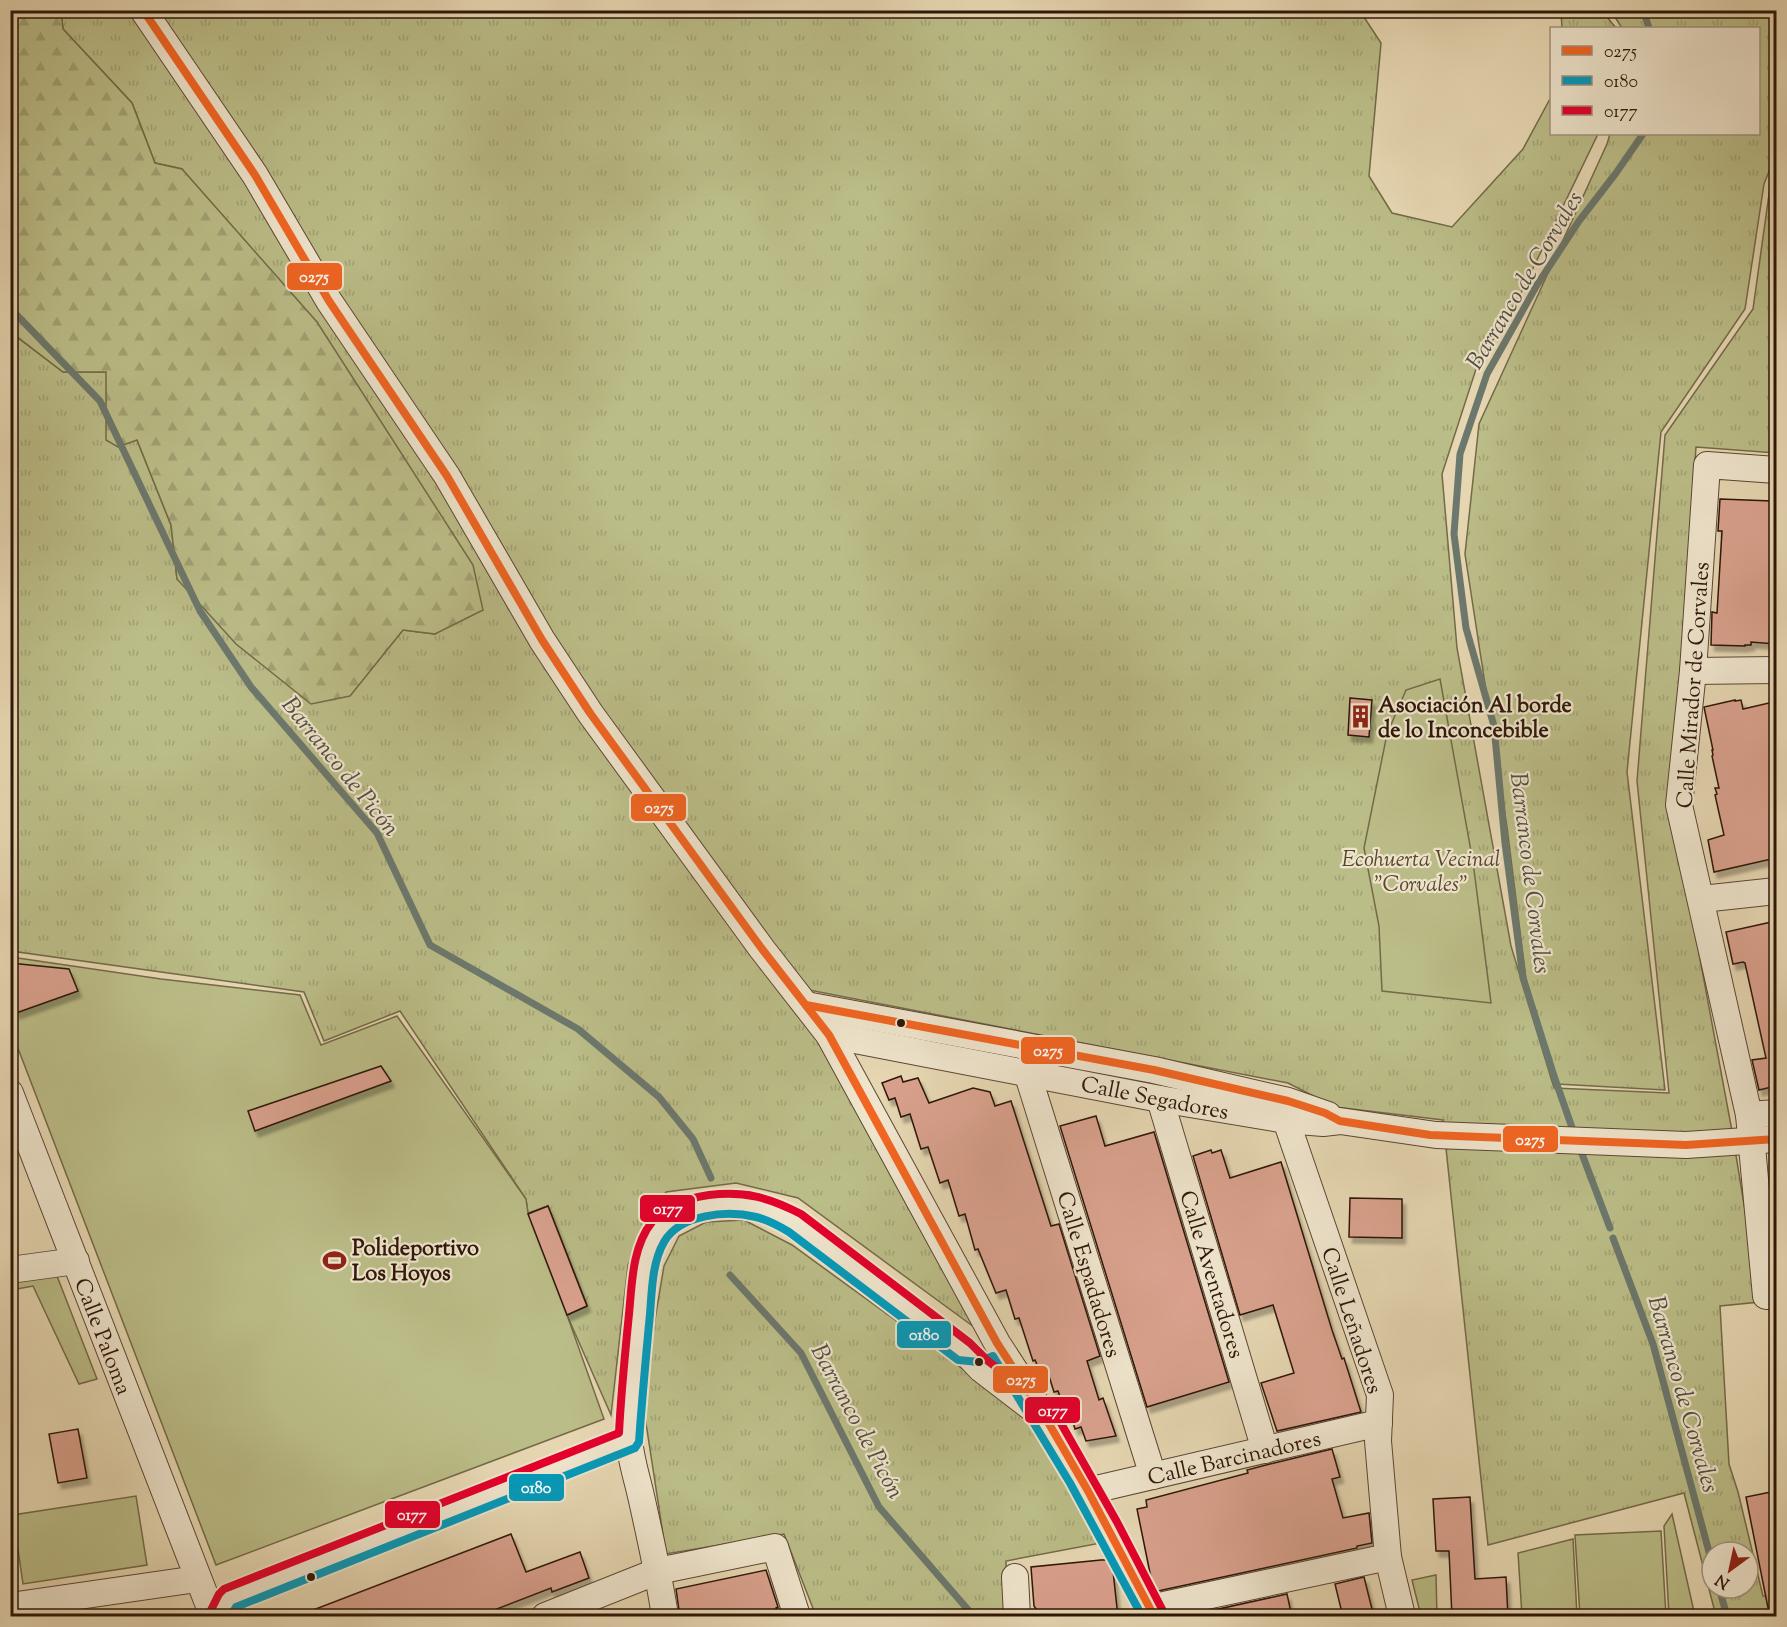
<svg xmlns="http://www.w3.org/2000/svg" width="1787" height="1627" font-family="'Sorts Mill Goudy',serif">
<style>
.grass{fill:url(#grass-tufts);stroke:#746a48;stroke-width:1.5;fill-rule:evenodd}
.forest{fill:url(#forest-firs);stroke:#746a48;stroke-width:1.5}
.garden{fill:#bbbd88;stroke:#746a48;stroke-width:1.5}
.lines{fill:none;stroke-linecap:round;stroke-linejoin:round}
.stream{stroke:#6c786d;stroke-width:7}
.building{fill:#d9a18d;stroke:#2e1609;stroke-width:1.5;filter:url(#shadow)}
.minor-casing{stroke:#5c4633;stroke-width:28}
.minor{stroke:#efe5cd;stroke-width:26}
.bus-1-casing{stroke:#efe5cd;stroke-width:12}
.bus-2-casing{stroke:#efe5cd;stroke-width:12}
.bus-3-casing{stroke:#efe5cd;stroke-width:12}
.bus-1{stroke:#f26522;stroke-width:8}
.bus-2{stroke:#059aba;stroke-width:8}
.bus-3{stroke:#e4002b;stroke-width:8}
.bus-dot{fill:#2e1609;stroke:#efe5cd;stroke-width:2}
.labels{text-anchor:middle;stroke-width:4.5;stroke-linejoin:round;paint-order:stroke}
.street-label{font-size:22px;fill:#2e1609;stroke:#efe5cd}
.poi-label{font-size:22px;font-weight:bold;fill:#2e1609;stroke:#efe5cd;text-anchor:start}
.park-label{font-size:22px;font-style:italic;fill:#58482f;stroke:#efe5cd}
.water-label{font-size:24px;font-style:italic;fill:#524f43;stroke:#efe5cd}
.line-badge{stroke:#efe5cd;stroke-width:2}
.badge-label{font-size:16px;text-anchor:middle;font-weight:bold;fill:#fff}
</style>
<defs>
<pattern id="grass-tufts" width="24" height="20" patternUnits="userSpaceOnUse" patternTransform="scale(1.5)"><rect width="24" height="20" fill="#bbbd88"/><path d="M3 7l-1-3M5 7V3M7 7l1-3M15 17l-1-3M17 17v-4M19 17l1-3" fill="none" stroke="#a1a274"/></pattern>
<pattern id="forest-firs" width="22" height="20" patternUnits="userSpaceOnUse" patternTransform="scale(1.5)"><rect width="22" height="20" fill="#bbbd88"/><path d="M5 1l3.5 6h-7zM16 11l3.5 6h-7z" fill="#a1a274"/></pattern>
<filter id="shadow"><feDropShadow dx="3.5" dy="6" stdDeviation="1.5" flood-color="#0004"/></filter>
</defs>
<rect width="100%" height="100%" fill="#e6d7b2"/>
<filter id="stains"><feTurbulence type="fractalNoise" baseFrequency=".00333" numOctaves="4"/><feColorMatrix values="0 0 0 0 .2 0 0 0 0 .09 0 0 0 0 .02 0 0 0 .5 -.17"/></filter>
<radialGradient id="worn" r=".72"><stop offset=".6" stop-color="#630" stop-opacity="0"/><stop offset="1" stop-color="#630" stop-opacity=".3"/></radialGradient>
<g class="grass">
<path d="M61 11H1360L1381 43 1369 176 1392 213 1452 227 1523 149 1551 97 1552 134H1598L1520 295 1477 366 1442 474 1457 648 1511 946 1554 1088 1669 1093 1637 781 1665 435 1753 309 1771 180 1776 168V453L1696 447 1671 803 1732 1131 1760 1302 1720 1306 1729 1464 1738 1492 1763 1596 1776 1597V1616H1716L1684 1493 1488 1545 1443 1120 1335 1107 1288 1083 804 989 974 1327 798 1198 736 1183 666 1192 647 1220 628 1265 611 1415 567 1315 587 1305 548 1206 528 1214 526 1199 400 1011 324 1041 304 992 11 951 10 332 63 372H106L137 440 171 525 177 579 350 695 403 630 435 634 182 169 155 163 132 103 63 29ZM1712 1552H1748V1588H1712Z"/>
<polygon points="1561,11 1602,11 1616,28 1562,28"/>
<polygon points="1611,11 1776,11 1776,154 1764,184 1745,309 1661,432 1627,772 1665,1090 1557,1084 1526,979 1507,827 1465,554 1479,424 1607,144 1610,134 1758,134 1758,28 1622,28"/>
<polygon points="744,1220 792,1245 1029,1417 1106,1542 1006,1561 1007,1616 816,1616 784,1534 666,1554 642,1397 664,1266 679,1236 706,1222"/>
</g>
<polygon class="forest" points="10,11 61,11 63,29 132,103 155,163 182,169 317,322 473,565 483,610 435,634 403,630 350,696 311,704 236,644 177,579 171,525 137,440 118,447 106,440 106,372 63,372 11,332"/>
<g class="garden">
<polygon points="1440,679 1473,862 1491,1003 1382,991 1379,926 1364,848 1387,734 1406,690"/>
<polygon points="11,957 161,979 300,995 321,1045 397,1016 526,1199 528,1213 548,1206 587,1306 567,1315 604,1419 216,1565 11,1030"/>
<polygon points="57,1276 97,1379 79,1384 33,1286 11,1290 10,1282"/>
<polygon points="136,1496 147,1565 23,1584 13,1515"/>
<polygon points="1672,1514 1695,1616 1669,1616 1664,1526"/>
<polygon points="1661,1531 1666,1616 1580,1616 1575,1535"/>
<polygon points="1573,1539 1577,1616 1522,1616 1518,1553"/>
<polygon points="1436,1575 1437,1616 1421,1616 1412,1580"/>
</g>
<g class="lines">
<g class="stream">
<polyline points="1643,10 1649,28"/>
<polyline points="10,308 100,401 200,611 251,687 377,833 430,945 578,1029 659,1097 693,1139 711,1178"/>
<polyline points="1575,1136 1555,1079 1523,978 1505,843 1494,726 1466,628 1454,534 1460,454 1487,374 1537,285 1579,221 1616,173 1643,134"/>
<polyline points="1579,1146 1610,1228"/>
<polyline points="1613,1238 1653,1344 1712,1563"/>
<polyline points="730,1275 801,1353 879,1507 970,1612 972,1616"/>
<polyline points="1719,1588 1727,1616"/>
</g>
</g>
<g class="building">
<polygon points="1720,499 1772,501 1772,503 1776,503 1776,644 1751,642 1751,645 1745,645 1745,646 1711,645 1712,612 1717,613 1722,531 1718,531"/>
<polygon points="1350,698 1372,700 1369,737 1348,735"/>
<polygon points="1735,700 1735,701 1741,700 1743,709 1773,702 1774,704 1776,703 1776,858 1714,872 1708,840 1724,835 1715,795 1717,794 1715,788 1719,788 1712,756 1713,755 1712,750 1713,750 1704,707"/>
<polygon points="1776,921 1776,1086 1759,1090 1752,1060 1766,1058 1745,963 1743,962 1733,964 1726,932"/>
<polygon points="10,963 69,969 78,991 16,1013 10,999"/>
<polygon points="381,1066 391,1081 255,1131 248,1111"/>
<polygon points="901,1076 903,1082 918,1078 929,1103 973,1088 990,1092 995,1106 1011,1101 1051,1226 1059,1224 1100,1356 1087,1361 1099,1400 1103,1398 1116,1436 1086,1441 1081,1427 1075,1429 1069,1409 1065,1410 1058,1391 1054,1392 1048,1373 1042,1375 1035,1360 1033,1361 1019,1318 1015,1319 1006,1290 996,1293 978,1249 975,1250 965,1214 959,1216 948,1180 940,1183 928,1147 921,1149 910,1114 901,1117 895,1098 889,1100 882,1083"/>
<polygon points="1096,1116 1105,1146 1154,1132 1229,1382 1147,1407 1060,1126"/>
<polygon points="1211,1150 1212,1153 1221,1150 1230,1178 1281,1162 1332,1330 1342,1359 1344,1358 1361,1412 1277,1431 1261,1383 1294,1373 1273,1305 1240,1315 1193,1156"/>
<polygon points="1350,1198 1402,1199 1402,1238 1349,1237"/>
<polygon points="548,1206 587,1306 567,1315 528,1214"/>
<polygon points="78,1429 87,1478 58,1483 49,1434"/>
<polygon points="1332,1449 1340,1477 1332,1479 1343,1518 1369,1513 1372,1543 1357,1546 1357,1548 1158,1591 1151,1578 1137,1509 1147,1507 1146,1500 1248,1473 1247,1470 1266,1465"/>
<polygon points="1776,1491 1776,1607 1768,1608 1746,1497"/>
<polygon points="1470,1497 1475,1579 1506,1577 1508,1617 1452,1617 1449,1551 1436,1551 1433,1499"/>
<polygon points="511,1534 526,1572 580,1552 589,1578 552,1592 551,1588 476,1617 392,1617 389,1610 372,1617 300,1617 300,1615"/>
<polygon points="1101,1560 1107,1560 1113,1571 1118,1617 1053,1617 1052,1613 1039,1613 1034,1606 1031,1567"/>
<polygon points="766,1570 778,1607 776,1608 779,1617 680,1617 676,1589"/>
<polygon points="1364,1577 1374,1617 1343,1617 1335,1584"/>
<polygon points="1287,1594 1292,1617 1182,1617"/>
</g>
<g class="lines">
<defs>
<g id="minor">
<polyline points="143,10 255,175 329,301 447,476 542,640 590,713 762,949 829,1035 997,1343 1045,1417 1088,1491 1154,1616"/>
<polyline points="1693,671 1776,670"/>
<polyline points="1702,899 1776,891"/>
<polyline points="806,1005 1154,1070 1288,1101 1328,1115"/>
<polyline points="829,1035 1160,1099 1286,1120 1323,1123 1340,1121 1436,1135 1686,1145 1776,1139"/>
<polyline points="1027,1072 1153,1476"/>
<polyline points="10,1093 213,1616"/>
<polyline points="1160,1099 1265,1450"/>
<polyline points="1287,1106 1286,1120 1380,1395 1378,1441 1388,1557 1402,1616"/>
<polyline points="1776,1113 1749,1115 1766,1296 1776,1295"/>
<polyline points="1749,1115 1679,805 1693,671 1707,465 1776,470"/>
<polyline points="10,1270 76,1261"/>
<polyline points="1088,1491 1379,1423"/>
<polyline points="1015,1577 1017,1616"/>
<polyline points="10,1606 197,1579"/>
<polyline points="1150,1608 1388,1557"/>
<polyline points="220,1616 228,1599 629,1440"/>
<polyline points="545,1616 658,1571 775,1547 797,1616"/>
<path d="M665 1616C659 1576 650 1536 641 1496 637 1478 630 1457 629 1438 627 1404 634 1368 638 1334 644 1277 639 1211 712 1205 751 1202 760 1205 795 1223L964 1351 981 1369 1032 1408"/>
</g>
</defs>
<use href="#minor" class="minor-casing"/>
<use href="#minor" class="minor"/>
<defs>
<g id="bus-1">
<polyline points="143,10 255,175 329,301 447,476 542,640 590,713 762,949 829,1035 997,1343 1045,1417 1088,1491 1154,1616"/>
<polyline points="806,1005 1154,1070 1288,1101 1325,1113 1340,1121 1430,1135 1686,1145 1776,1139"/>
</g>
<path id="bus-2" d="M231 1616 236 1607 635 1448 639 1442C642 1399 646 1356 650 1314 652 1290 652 1263 664 1242 680 1214 727 1210 756 1217 768 1220 779 1226 789 1232L958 1360 979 1362 993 1356 1070 1483 1142 1616"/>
<path id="bus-3" d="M210 1612 219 1594 224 1589 619 1433C621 1393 625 1354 629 1314 632 1284 632 1247 652 1222 666 1205 687 1198 709 1195 745 1191 768 1197 801 1214L970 1343 988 1361 1054 1411 1117 1522 1163 1611"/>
</defs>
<use href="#bus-1" class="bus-1-casing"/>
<use href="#bus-2" class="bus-2-casing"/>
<use href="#bus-3" class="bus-3-casing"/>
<use href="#bus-1" class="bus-1"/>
<use href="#bus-2" class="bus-2"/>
<use href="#bus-3" class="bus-3"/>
</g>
<defs>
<symbol id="building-bare" viewBox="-9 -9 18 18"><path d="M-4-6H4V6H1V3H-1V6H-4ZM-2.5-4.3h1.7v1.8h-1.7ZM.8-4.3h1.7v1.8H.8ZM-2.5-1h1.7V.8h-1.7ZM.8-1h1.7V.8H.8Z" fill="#8f2418" stroke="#efe5cd" stroke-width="2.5" paint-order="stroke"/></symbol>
<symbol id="stadium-bare" viewBox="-9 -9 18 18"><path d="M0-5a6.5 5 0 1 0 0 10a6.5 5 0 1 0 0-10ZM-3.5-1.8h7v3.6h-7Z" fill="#8f2418" stroke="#efe5cd" stroke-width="2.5" paint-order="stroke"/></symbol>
</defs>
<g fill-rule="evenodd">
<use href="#building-bare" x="1344" y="700" width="33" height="33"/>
<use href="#stadium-bare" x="318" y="1244" width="33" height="33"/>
</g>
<g class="bus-dot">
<circle cx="901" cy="1023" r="5"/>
<circle cx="979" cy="1362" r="5"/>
<circle cx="311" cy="1577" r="5"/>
</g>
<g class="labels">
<g class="street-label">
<text transform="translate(1692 685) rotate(-86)" y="8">Calle Mirador de Corvales</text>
<text transform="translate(1155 1097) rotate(11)" y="8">Calle Segadores</text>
<text transform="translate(1090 1274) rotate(73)" y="8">Calle Espadadores</text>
<text transform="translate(1213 1274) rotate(73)" y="8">Calle Aventadores</text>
<text transform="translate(1353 1320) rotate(72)" y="8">Calle Leñadores</text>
<text transform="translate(104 1336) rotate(69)" y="8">Calle Paloma</text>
<text transform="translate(1234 1457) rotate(-13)" y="8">Calle Barcinadores</text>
</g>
<g class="poi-label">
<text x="1378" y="712">Asociación Al borde<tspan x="1378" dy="25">de lo Inconcebible</tspan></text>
<text x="352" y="1255">Polideportivo<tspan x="352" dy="25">Los Hoyos</tspan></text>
</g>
<g class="park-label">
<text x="1421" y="866">Ecohuerta Vecinal<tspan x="1421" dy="25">"Corvales"</tspan></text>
</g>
<g class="water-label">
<text transform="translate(1524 280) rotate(-59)" y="8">Barranco de Corvales</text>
<text transform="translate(341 766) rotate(51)" y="8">Barranco de Picón</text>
<text transform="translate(1531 873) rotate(83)" y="8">Barranco de Corvales</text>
<text transform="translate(1684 1394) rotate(74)" y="8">Barranco de Corvales</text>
<text transform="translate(858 1421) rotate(62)" y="8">Barranco de Picón</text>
</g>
</g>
<g class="line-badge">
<rect x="286" y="262" width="57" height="29" rx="6" fill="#f26522"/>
<rect x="630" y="793" width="57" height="29" rx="6" fill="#f26522"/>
<rect x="1020" y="1036" width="56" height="29" rx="6" fill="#f26522"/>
<rect x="1502" y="1125" width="57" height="28" rx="6" fill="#f26522"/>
<rect x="639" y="1194" width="57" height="29" rx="6" fill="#e4002b"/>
<rect x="896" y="1320" width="56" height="29" rx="6" fill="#059aba"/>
<rect x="992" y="1365" width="57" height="29" rx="6" fill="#f26522"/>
<rect x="1024" y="1396" width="57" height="28" rx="6" fill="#e4002b"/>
<rect x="508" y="1473" width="57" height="29" rx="6" fill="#059aba"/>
<rect x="384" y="1500" width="57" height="29" rx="6" fill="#e4002b"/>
</g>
<g class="badge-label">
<text x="314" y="282">0275</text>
<text x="659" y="813">0275</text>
<text x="1048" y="1056">0275</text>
<text x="1530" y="1145">0275</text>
<text x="668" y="1214">0177</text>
<text x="924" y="1340">0180</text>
<text x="1021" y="1385">0275</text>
<text x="1053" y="1416">0177</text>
<text x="536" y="1493">0180</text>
<text x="412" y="1520">0177</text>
</g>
<rect width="1787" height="1627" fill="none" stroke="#e6d7b2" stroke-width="36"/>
<rect x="12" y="12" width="1763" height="1603" fill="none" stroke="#2e1609" stroke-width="3"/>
<rect x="18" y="18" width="1751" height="1591" fill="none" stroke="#2e1609" stroke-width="1.5"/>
<rect x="1550" y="27" width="210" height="108" fill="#efe5cd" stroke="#a2927f" stroke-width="1.5"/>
<rect x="1562" y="46" width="30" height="9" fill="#f26522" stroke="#a2927f" stroke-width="1.5"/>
<text x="1604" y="57" font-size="18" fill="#2e1609">0275</text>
<rect x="1562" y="76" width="30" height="9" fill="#059aba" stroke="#a2927f" stroke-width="1.5"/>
<text x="1604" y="87" font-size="18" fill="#2e1609">0180</text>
<rect x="1562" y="106" width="30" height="9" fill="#e4002b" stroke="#a2927f" stroke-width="1.5"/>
<text x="1604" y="117" font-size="18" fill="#2e1609">0177</text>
<g transform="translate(1730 1570) rotate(213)"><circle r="28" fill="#efe5cd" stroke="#a2927f" stroke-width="1.5"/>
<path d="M0-4.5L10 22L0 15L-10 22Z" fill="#8f2418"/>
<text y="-9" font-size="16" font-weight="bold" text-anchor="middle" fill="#2e1609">N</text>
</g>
<rect width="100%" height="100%" filter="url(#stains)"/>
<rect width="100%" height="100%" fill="url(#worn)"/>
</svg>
